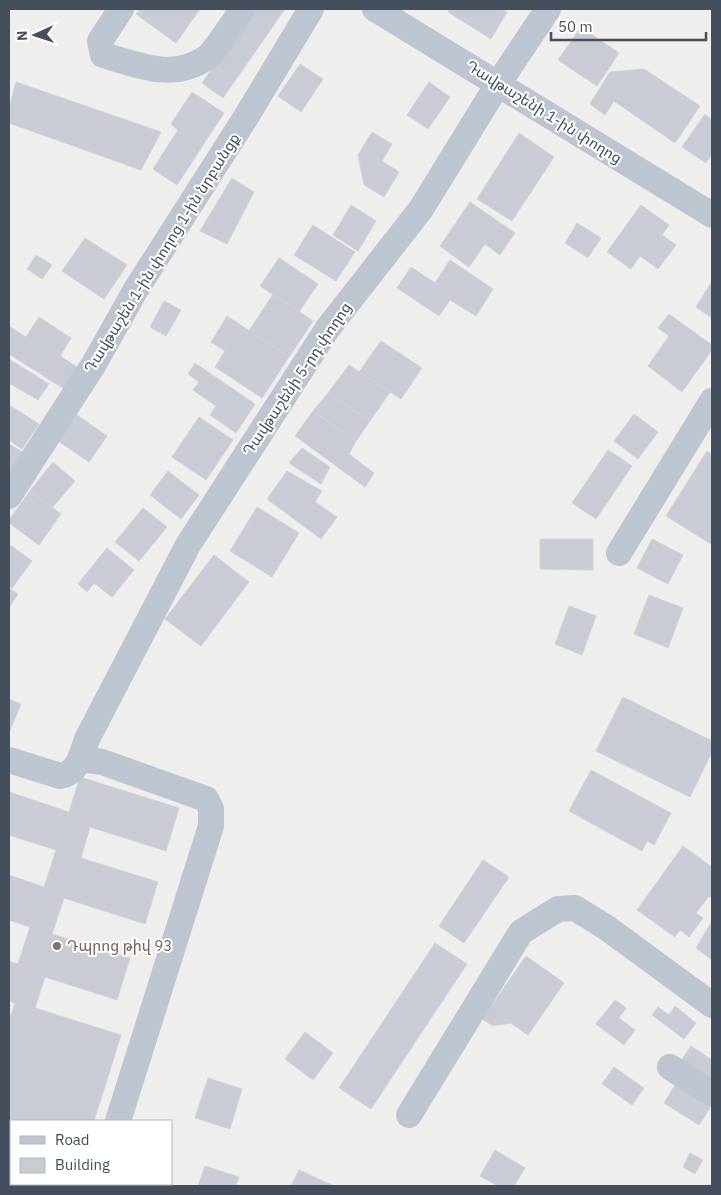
<svg xmlns="http://www.w3.org/2000/svg" width="721" height="1195" font-family="'IBM Plex Sans','Noto Sans Armenian',sans-serif">
<style>
.building{fill:#c9ccd4;stroke:#d1d3d9}
.lines{fill:none;stroke-linecap:round;stroke-linejoin:round}
.minor{stroke:#bdc6d0;stroke-width:26}
.education-dot{fill:#8d6e63;stroke:#fff;stroke-width:2}
.labels{text-anchor:middle;stroke-width:4;stroke-linejoin:round;paint-order:stroke}
.street-label{font-size:15px;fill:#454e5c;stroke:#fff}
.education-label{font-size:15px;fill:#785e54;stroke:#fff;text-anchor:start}
</style>
<rect width="100%" height="100%" fill="#f0eeed"/>
<g class="building">
<polygon points="140,9 200,9 176,43 136,14"/>
<polygon points="254,9 285,9 223,98 202,83"/>
<polygon points="450,9 502,9 507,12 491,39 448,12"/>
<polygon points="581,27 619,53 597,86 558,60"/>
<polygon points="300,64 323,79 301,112 278,96"/>
<polygon points="644,69 700,106 675,143 614,101 605,115 590,104 610,72"/>
<polygon points="16,82 161,132 141,170 9,123 9,108"/>
<polygon points="429,82 450,97 428,129 407,115"/>
<polygon points="192,92 224,113 177,185 153,169 178,130 171,124"/>
<polygon points="705,114 712,120 712,154 706,163 682,147"/>
<polygon points="372,132 392,144 382,161 399,172 384,197 364,185 358,155"/>
<polygon points="519,133 554,157 512,221 477,199"/>
<polygon points="232,178 254,192 227,244 200,231"/>
<polygon points="470,202 515,233 500,255 485,244 469,267 440,246"/>
<polygon points="351,205 376,221 358,251 333,235"/>
<polygon points="641,205 669,225 662,235 676,245 658,269 640,256 631,269 607,252"/>
<polygon points="577,223 601,238 588,258 565,243"/>
<polygon points="313,225 355,252 336,281 294,255"/>
<polygon points="85,238 127,265 104,299 62,271"/>
<polygon points="36,255 52,265 42,279 27,269"/>
<polygon points="279,258 318,284 299,312 260,286"/>
<polygon points="450,260 493,289 476,316 450,300 439,316 397,288 411,267 435,283"/>
<polygon points="712,281 712,318 696,307"/>
<polygon points="273,294 313,321 289,357 249,331"/>
<polygon points="164,301 181,310 166,336 150,327"/>
<polygon points="669,314 712,345 712,350 682,392 648,366 669,336 658,328"/>
<polygon points="227,316 289,357 262,398 215,367 225,351 211,342"/>
<polygon points="39,317 71,338 60,356 82,370 69,392 9,354 9,326 26,337"/>
<polygon points="381,341 422,368 401,399 359,372"/>
<polygon points="9,359 49,384 38,400 9,383"/>
<polygon points="195,363 255,404 236,433 210,415 216,406 193,390 199,382 188,374"/>
<polygon points="349,365 390,392 370,421 328,393"/>
<polygon points="328,393 370,421 356,441 313,411"/>
<polygon points="9,405 39,424 22,449 9,440"/>
<polygon points="313,411 356,441 349,454 374,473 365,487 295,436"/>
<polygon points="634,414 658,432 638,459 614,441"/>
<polygon points="77,415 107,436 89,462 58,441"/>
<polygon points="199,417 233,440 206,480 172,457"/>
<polygon points="9,444 27,455 9,475"/>
<polygon points="302,448 330,467 321,484 289,463"/>
<polygon points="608,450 632,466 596,519 572,503"/>
<polygon points="707,451 712,455 712,542 711,544 666,516"/>
<polygon points="53,462 75,481 52,508 30,491"/>
<polygon points="168,471 199,495 181,519 150,495"/>
<polygon points="287,471 322,491 315,502 337,517 321,539 267,499"/>
<polygon points="30,491 61,514 39,545 9,523 9,520"/>
<polygon points="257,507 299,533 272,577 230,551"/>
<polygon points="143,508 167,527 139,561 115,542"/>
<polygon points="540,539 593,539 593,570 540,569"/>
<polygon points="652,539 683,555 668,584 637,568"/>
<polygon points="9,544 32,561 12,588 9,586"/>
<polygon points="107,548 134,570 112,597 94,583 87,592 78,584"/>
<polygon points="214,555 249,582 201,646 165,619"/>
<polygon points="9,588 18,594 9,608"/>
<polygon points="649,595 683,608 668,648 634,634"/>
<polygon points="569,606 596,616 582,655 555,644"/>
<polygon points="623,697 712,741 712,752 690,797 596,751"/>
<polygon points="9,699 21,704 9,733"/>
<polygon points="591,770 671,813 654,845 647,841 642,851 569,811"/>
<polygon points="80,777 179,808 166,851 90,827 81,858 158,882 145,924 64,898 52,934 130,958 117,1000 45,977 35,1008 121,1035 94,1121 11,1121 11,1126 9,1125 9,1021 15,1003 9,1001 9,961 18,964 30,927 9,920 9,875 44,887 56,850 9,835 9,792 69,812"/>
<polygon points="683,846 712,867 712,899 709,896 696,913 703,918 689,937 680,930 675,937 637,910"/>
<polygon points="483,860 509,877 464,943 439,926"/>
<polygon points="712,921 712,960 696,948"/>
<polygon points="435,943 467,964 371,1109 339,1088"/>
<polygon points="526,956 564,983 528,1035 511,1023 493,1026 482,1019"/>
<polygon points="615,1000 626,1008 619,1018 635,1030 624,1045 596,1024"/>
<polygon points="675,1006 696,1023 684,1039 652,1015 658,1007 669,1015"/>
<polygon points="305,1032 333,1053 313,1080 285,1059"/>
<polygon points="691,1046 712,1060 712,1081 681,1061"/>
<polygon points="614,1067 644,1088 632,1105 602,1084"/>
<polygon points="208,1078 242,1089 230,1129 195,1118"/>
<polygon points="675,1085 710,1108 699,1125 664,1103"/>
<polygon points="495,1150 525,1168 514,1186 498,1186 480,1176"/>
<polygon points="690,1153 703,1160 695,1174 683,1167"/>
<polygon points="205,1166 239,1177 236,1186 198,1186"/>
<polygon points="299,1170 334,1186 291,1186"/>
<polygon points="9,1176 11,1177 11,1184 30,1184 30,1186 9,1186"/>
</g>
<g class="lines">
<g class="minor">
<path d="M121 9 100 41 103 55C139 65 172 81 206 58 214 53 236 18 243 9"/>
<polyline points="375,9 712,215"/>
<polyline points="9,496 94,364 135,291 246,117 311,9"/>
<polyline points="619,553 712,401"/>
<polyline points="80,759 102,762 206,799 211,809 211,826 118,1121"/>
<path d="M9 760 60 776C78 773 82 754 87 739L188 545 328 328 421 209 498 84 548 9"/>
<polyline points="670,1067 712,1094"/>
<polyline points="409,1115 521,932 558,909 575,908 607,928 712,1005"/>
<polyline points="9,1139 11,1139"/>
</g>
</g>
<circle class="education-dot" cx="57" cy="946" r="5"/>
<g class="labels">
<g class="street-label">
<text transform="translate(544 112) rotate(32)" y="5">Դավթաշենի 1-ին փողոց</text>
<text transform="translate(162 253) rotate(-58)" y="5">Դավթաշեն 1-ին փողոց 1-ին նրբանցք</text>
<text transform="translate(297 379) rotate(-56)" y="5">Դավթաշենի 5-րդ փողոց</text>
</g>
<g class="education-label">
<text x="67" y="951">Դպրոց թիվ 93</text>
</g>
</g>
<rect width="721" height="1195" fill="none" stroke="#454e5c" stroke-width="20"/>
<rect x="10" y="1120" width="162" height="65" fill="#ffffff" stroke="#b5b8be"/>
<rect x="20" y="1136" width="25" height="8" fill="#bdc6d0" stroke="#b5b8be"/>
<text x="55" y="1145" font-size="15" fill="#454e5c">Road</text>
<rect x="20" y="1158" width="25" height="15" fill="#c9ccd4" stroke="#b5b8be"/>
<text x="55" y="1170" font-size="15" fill="#454e5c">Building</text>
<g transform="translate(35 35) rotate(267)" stroke="#ffffff" stroke-width="4" paint-order="stroke">
<path d="M0-4L9 19L0 12L-9 19Z" fill="#454e5c"/>
<text y="-8" font-size="14" font-weight="bold" text-anchor="middle" fill="#454e5c">N</text>
</g>
<path d="M551 32v8h155v-8" fill="none" stroke="#454e5c" stroke-width="2.5"/>
<text x="558" y="32" font-size="15" fill="#454e5c" stroke="#ffffff" stroke-width="4" paint-order="stroke">50 m</text>
</svg>
